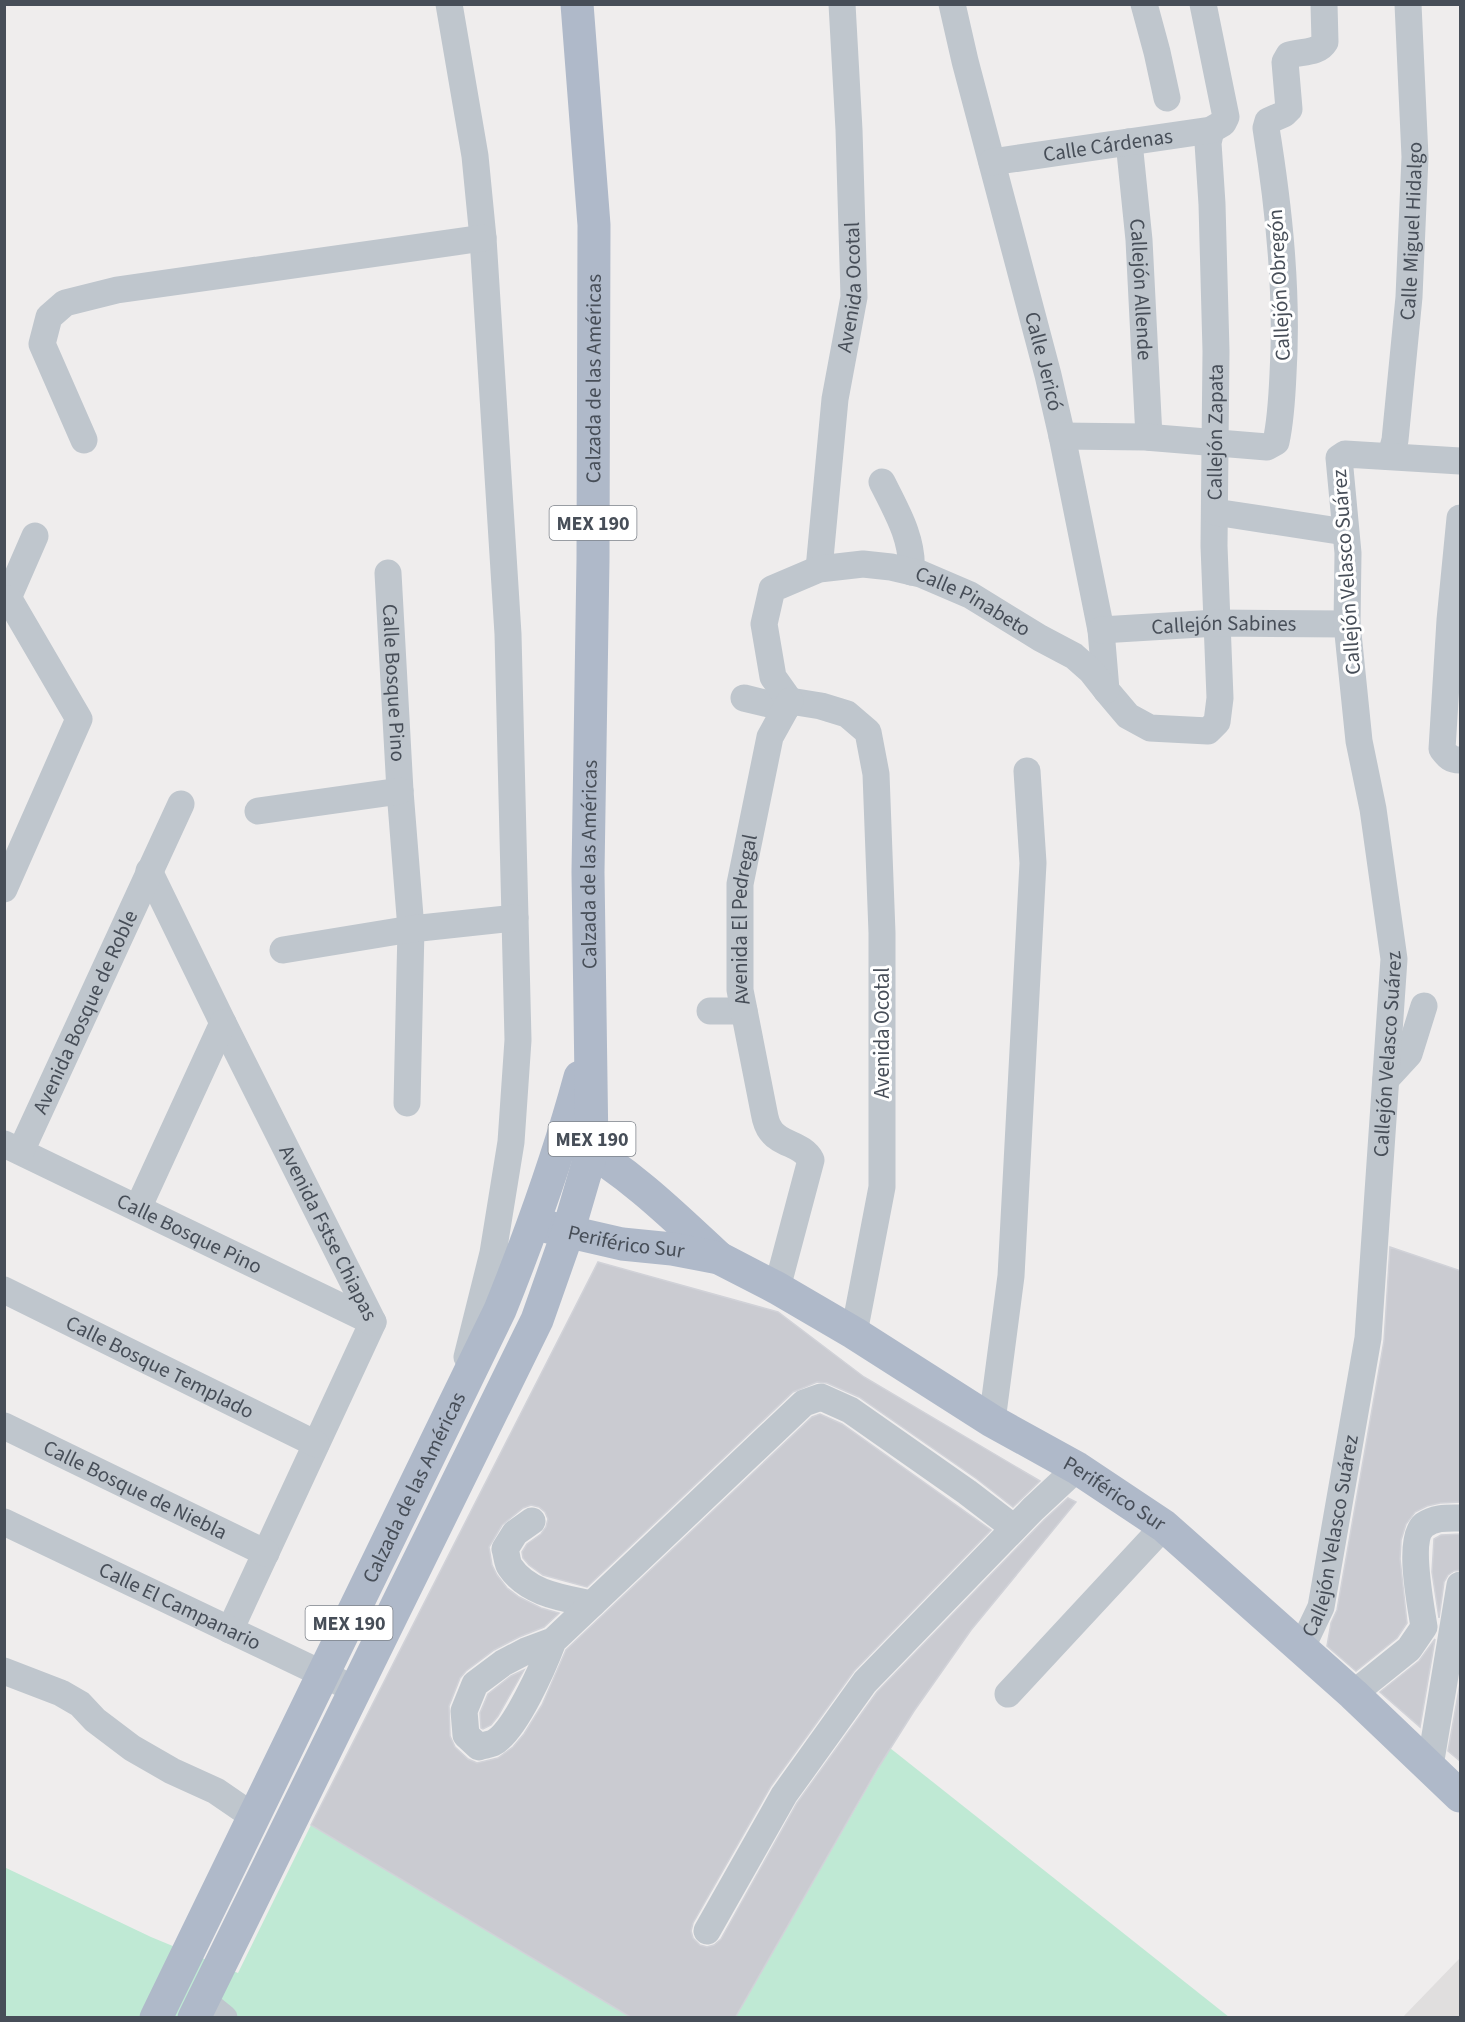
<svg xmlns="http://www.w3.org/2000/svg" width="1465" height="2022" font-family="'Source Sans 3',sans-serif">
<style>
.education{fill:#e0dede}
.green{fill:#bfe9d4}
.building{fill:#cacbd1;stroke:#d1d2d8;stroke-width:1.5}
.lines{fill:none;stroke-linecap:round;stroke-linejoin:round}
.minor{stroke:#bfc6cd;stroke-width:27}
.major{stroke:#afb9c9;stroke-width:33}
.labels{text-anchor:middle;stroke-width:6;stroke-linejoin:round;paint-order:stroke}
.shield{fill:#fff;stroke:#7e838a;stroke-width:1.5}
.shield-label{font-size:20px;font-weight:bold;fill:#474e58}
.street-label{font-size:21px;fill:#474e58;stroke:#fff}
</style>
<rect width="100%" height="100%" fill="#efeded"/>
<polygon class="education" points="1460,1958 1460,2017 1403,2017"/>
<g class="green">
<polygon points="890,1748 1229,2017 735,2018"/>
<polygon points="311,1825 632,2017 5,2017 4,1867 151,1937 238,1973"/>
</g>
<g class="building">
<polygon points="1390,1247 1461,1271 1461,1502 1440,1503 1427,1506 1415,1512 1406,1524 1401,1540 1400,1559 1407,1623 1397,1638 1356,1671 1327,1646 1331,1623 1337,1610 1384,1341"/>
<polygon points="598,1262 778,1312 864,1377 1040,1481 1013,1507 977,1479 859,1397 827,1383 817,1382 793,1392 587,1587 543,1575 529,1565 523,1558 522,1552 527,1544 541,1534 546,1527 548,1519 545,1512 539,1507 531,1505 523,1508 502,1525 489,1547 492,1565 497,1575 507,1588 519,1597 541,1608 559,1613 544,1627 519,1637 494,1650 466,1671 460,1678 449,1706 450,1736 455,1747 468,1759 477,1763 498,1758 513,1747 524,1734 542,1705 566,1650 812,1417 820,1414 842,1424 991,1530 854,1671 771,1786 693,1923 691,1931 693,1938 700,1945 707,1947 714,1945 721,1939 797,1803 877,1692 1044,1520 1068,1498 1076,1502 971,1630 914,1711 878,1768 735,2018 632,2018 311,1825"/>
<polygon points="1461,1534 1461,1570 1454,1571 1448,1575 1444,1582 1439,1618 1432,1572 1434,1539 1441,1535"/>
<polygon points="1435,1639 1420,1727 1380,1692 1419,1661"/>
<polygon points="524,1670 498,1716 491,1725 483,1729 481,1728 480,1713 488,1694 511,1676"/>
<polygon points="1461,1678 1461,1762 1448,1751"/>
</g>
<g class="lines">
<g class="minor">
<polyline points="449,4 475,156 483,238 508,634 518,1040 511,1142 493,1253 467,1357"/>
<path id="s1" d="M952 4 965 61 1048 375 1062 436 1101 630 1106 690 1128 716 1150 728 1208 731 1217 722 1220 698 1214 546 1216 351 1212 204 1208 143 1211 130"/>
<polyline points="1144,4 1157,52 1167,98"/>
<path id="s2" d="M1129 142 1139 240 1149 437"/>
<path id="s3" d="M992 162 1211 130 1223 123 1226 117 1203 4"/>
<path d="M1062 436 1145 437 1267 447 1276 442C1281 419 1282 397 1283 374 1288 292 1279 209 1266 128L1268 121 1284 114 1289 109 1285 62 1289 55C1301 51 1318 54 1325 42L1324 4"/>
<polyline points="84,440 42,344 49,317 65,303 117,290 483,238"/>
<path id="s4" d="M1387 456 1392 451 1395 440 1409 297 1415 157 1408 4"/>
<path d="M882 482C896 510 914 540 911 572"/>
<polyline points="1215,512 1345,532"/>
<path d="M1460 518 1450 620 1442 749C1448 757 1451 760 1460 760"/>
<path id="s5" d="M819 569 835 399 854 297 849 130 842 4"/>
<path id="s6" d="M388 573 400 791 411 929 407 1103"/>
<polyline points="4,607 35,536"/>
<path id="s7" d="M1101 630 1217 623 1347 624"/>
<polyline points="744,698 786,708"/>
<polyline points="790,701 821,706 847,714 868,732 876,774 882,933 882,1187 854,1333"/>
<path id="s8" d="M790 701 773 677 764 624 772 589 819 569 863 564 891 567 921 574 970 595 1040 638 1074 656 1091 671 1106 690"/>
<polyline points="258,811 400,791"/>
<path id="s9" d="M149 871 223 1023 373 1322 230 1630"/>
<polyline points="4,889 79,719 9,599"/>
<polyline points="283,950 411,929 515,918"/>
<polyline points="710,1011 744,1011"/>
<polyline points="1386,1079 1409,1054 1424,1006"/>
<path id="s10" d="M4 1144 373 1322"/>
<path id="s11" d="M21 1151 181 804"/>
<polyline points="138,1208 223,1023"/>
<path id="s12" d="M777 1288 811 1160C803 1144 781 1145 771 1131 767 1126 765 1118 764 1112L740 990V884L770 737 790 701"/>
<path id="s13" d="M4 1290 316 1444"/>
<polyline points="992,1421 1011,1276 1033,863 1027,771"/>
<path id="s14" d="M4 1426 266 1553"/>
<path d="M532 1521 515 1533 505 1549C507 1555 507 1563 510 1567 528 1594 564 1598 592 1604"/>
<path id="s15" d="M4 1522 356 1690"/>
<path d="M553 1641C544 1665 515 1732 493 1743 488 1745 483 1745 479 1747L466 1735 464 1711 475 1684 503 1663 526 1651 553 1641 804 1403 821 1397 850 1410 967 1492 1014 1528"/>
<path id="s16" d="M1301 1649 1321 1607 1368 1338 1394 959 1373 809 1359 741 1347 624 1348 553 1339 458 1345 454 1460 461"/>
<polyline points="4,1671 61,1693 80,1704 95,1720 132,1748 172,1771 216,1791 254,1817"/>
<polyline points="1008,1694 1164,1526"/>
<path d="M1353 1694 1409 1649 1424 1627C1421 1606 1407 1539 1424 1525 1435 1517 1448 1518 1460 1518"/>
<polyline points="1430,1766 1460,1585"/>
<polyline points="707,1931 784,1795 865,1682 1033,1509 1077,1468"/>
<polyline points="203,2001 224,2018"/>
</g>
<g class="major">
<path d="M574 1141C628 1171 674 1216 719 1258"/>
<path id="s17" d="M535 1224 622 1244 672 1249 719 1258 777 1288 854 1333 992 1421 1077 1468 1164 1526 1353 1694 1460 1796"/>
<path id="s18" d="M156 2018 500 1310C531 1233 558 1158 580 1077"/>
<path id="s19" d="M194 2018 537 1320 568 1232 592 1150 588 872 593 560 594 225 577 4"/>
</g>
</g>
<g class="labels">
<g class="shield">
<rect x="549.5" y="506" width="87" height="34" rx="4.5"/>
<rect x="548.5" y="1122" width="87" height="34" rx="4.5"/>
<rect x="305.5" y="1606" width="87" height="34" rx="4.5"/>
</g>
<g class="shield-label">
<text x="593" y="530">MEX 190</text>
<text x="592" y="1146">MEX 190</text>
<text x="349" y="1630">MEX 190</text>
</g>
<g class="street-label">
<text dy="7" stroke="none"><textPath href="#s3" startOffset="117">Calle Cárdenas</textPath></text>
<text dy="7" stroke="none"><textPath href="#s4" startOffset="228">Calle Miguel Hidalgo</textPath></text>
<text transform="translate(1279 285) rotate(-93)" y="7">Callejón Obregón</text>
<text dy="7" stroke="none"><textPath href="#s5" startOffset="284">Avenida Ocotal</textPath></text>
<text dy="7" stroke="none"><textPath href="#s2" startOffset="148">Callejón Allende</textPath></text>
<text dy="7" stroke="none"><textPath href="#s1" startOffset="369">Calle Jericó</textPath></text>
<text dy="7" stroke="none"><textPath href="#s19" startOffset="1728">Calzada de las Américas</textPath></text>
<text dy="7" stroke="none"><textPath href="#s1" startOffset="1124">Callejón Zapata</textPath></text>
<text transform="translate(1346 572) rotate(-94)" y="7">Callejón Velasco Suárez</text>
<text dy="7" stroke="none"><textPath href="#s8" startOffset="332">Calle Pinabeto</textPath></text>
<text dy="7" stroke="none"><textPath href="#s7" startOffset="123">Callejón Sabines</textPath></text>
<text dy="7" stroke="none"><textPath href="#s6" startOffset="110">Calle Bosque Pino</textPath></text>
<text dy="7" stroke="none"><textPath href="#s19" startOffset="1242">Calzada de las Américas</textPath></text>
<text dy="7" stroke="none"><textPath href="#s12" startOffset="398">Avenida El Pedregal</textPath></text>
<text dy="7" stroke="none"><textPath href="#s11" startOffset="153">Avenida Bosque de Roble</textPath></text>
<text transform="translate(882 1033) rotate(-90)" y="7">Avenida Ocotal</text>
<text dy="7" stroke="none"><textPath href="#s16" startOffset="604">Callejón Velasco Suárez</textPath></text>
<text dy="7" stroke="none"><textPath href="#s10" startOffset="206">Calle Bosque Pino</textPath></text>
<text dy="7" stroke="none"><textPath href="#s9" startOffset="404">Avenida Fstse Chiapas</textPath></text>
<text dy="7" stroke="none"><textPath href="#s17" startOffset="93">Periférico Sur</textPath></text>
<text dy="7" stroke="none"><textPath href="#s13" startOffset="174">Calle Bosque Templado</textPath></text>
<text dy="7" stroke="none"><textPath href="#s18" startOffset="590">Calzada de las Américas</textPath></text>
<text dy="7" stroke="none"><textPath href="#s14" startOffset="146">Calle Bosque de Niebla</textPath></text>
<text dy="7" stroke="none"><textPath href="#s17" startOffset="648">Periférico Sur</textPath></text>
<text dy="7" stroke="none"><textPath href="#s16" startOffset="118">Callejón Velasco Suárez</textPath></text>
<text dy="7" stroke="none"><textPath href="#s15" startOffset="195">Calle El Campanario</textPath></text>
</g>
</g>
<rect width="1465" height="2022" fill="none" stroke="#474e58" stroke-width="12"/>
</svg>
